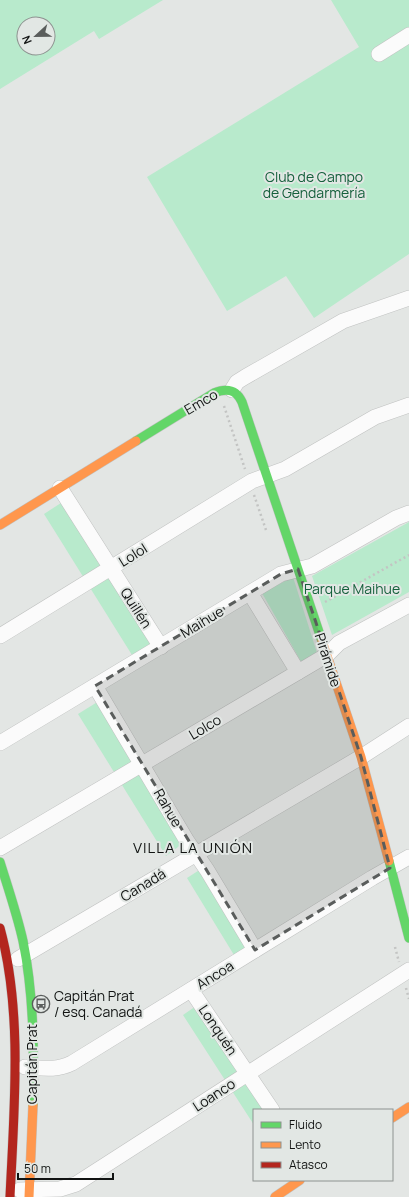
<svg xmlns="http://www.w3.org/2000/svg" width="409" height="1197" font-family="Manrope,sans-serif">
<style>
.green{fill:#b8eacc;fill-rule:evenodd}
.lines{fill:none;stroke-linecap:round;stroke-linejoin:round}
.street-casing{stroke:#c0c2c1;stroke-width:16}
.fast-casing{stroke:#c0c2c1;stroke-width:10}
.slow-casing{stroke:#c0c2c1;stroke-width:10}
.jam-casing{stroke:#c0c2c1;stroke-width:10}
.path{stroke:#c3c4c3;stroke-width:2.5;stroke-dasharray:2 3;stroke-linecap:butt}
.street{stroke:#fbfbfb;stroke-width:15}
.fast{stroke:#63d668;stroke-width:9}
.slow{stroke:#ff974d;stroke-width:9}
.jam{stroke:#b3261e;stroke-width:9}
.marked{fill:#5a5d5c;fill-opacity:0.2;stroke:#5a5d5c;stroke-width:3;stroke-dasharray:8 5;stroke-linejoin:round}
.labels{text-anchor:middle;stroke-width:4;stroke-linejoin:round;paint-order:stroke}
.park-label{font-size:14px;fill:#15603c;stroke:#e2e7e4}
.street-label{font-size:14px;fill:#111312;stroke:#e2e7e4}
.poi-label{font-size:14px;fill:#111312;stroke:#e2e7e4;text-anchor:start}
.neighbourhood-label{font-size:15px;letter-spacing:1px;fill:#111312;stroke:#e2e7e4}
</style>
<rect width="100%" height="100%" fill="#e3e6e4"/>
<g class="green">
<path d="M0 0H163L99 39 94 31 0 89ZM24 24H48V48H24Z"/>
<polygon points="331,0 409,0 409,254 314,318 286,276 227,311 147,177 359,47"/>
<polygon points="64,501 152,643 132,655 44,514"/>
<polygon points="409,522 409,592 332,635 312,576"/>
<polygon points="293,577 318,656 303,665 262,593"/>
<polygon points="99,701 182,844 166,856 78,714"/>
<polygon points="201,869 248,946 234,955 187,878"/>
<polygon points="196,1006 266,1110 254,1110 254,1125 183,1015"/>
</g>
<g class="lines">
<defs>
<g id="street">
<polyline points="379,54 409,35"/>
<polyline points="232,390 237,382 245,377 343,321 409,298"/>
<polyline points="60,488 161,647"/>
<polyline points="250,593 298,672"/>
<polyline points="0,636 252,481 285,469 375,417 409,405"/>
<polyline points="95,686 187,841 207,870 255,950"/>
<polyline points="0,743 281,574 312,566 396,518 409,513"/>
<polyline points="0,848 327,655 339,643 409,605"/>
<polyline points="18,959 361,757 409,726"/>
<polyline points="191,990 272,1110"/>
<path d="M25 1067C42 1068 56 1071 72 1063L372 878 409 857"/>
<polyline points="20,1190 60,1189 76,1184 409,970"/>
</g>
<g id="fast">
<path d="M136 441 214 393C226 388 236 389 242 402L322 641"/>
<polyline points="389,861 409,938"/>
<path d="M0 862C8 888 17 914 23 941 34 995 34 1050 33 1105"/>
</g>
<g id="slow">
<polyline points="0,525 136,441"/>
<polyline points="322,641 361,757 389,861"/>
<polyline points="392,1118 409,1107"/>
<polyline points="29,1197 33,1105"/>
<polyline points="275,1197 300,1180"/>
</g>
<path id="jam" d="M0 928C23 1012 14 1110 10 1197"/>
</defs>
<use href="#street" class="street-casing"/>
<use href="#fast" class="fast-casing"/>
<use href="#slow" class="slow-casing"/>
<use href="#jam" class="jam-casing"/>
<g class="path">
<polyline points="224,406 245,469"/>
<polyline points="254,495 266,530"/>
<polyline points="325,602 409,555"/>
<polyline points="395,947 399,962"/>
<polyline points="406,988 409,999"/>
</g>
<use href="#street" class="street"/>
<use href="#fast" class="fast"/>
<use href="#slow" class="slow"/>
<use href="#jam" class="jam"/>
</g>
<path class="marked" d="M298 569 361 757 390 868 255 950 95 686 281 574Z"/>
<defs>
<symbol id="bus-ring" viewBox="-11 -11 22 22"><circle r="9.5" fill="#e2e7e4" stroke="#5a5d5c" stroke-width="1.5"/><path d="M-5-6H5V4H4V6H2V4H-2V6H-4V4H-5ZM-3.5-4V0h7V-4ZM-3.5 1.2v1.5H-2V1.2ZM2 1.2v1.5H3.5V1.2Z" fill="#5a5d5c"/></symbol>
</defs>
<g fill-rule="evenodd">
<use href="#bus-ring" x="31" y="994" width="20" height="20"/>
</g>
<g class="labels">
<g class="park-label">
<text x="314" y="182">Club de Campo<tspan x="314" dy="16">de Gendarmería</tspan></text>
<text x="352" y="594">Parque Maihue</text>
</g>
<g class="street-label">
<text transform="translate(201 402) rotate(-30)" y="5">Emco</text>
<text transform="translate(133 555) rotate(-32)" y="5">Lolol</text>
<text transform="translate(136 608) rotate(57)" y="5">Quillén</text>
<text transform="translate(202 622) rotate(-31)" y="5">Maihue</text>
<text transform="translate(328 660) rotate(72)" y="5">Pirámide</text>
<text transform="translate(205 727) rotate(-31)" y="5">Lolco</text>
<text transform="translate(168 808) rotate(60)" y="5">Rahue</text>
<text transform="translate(143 885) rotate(-31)" y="5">Canadá</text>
<text transform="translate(215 975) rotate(-32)" y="5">Ancoa</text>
<text transform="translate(218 1030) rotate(56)" y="5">Lonquén</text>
<text transform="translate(32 1064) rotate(-90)" y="5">Capitán Prat</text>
<text transform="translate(214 1095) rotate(-33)" y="5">Loanco</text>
</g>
<g class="poi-label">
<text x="54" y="1001">Capitán Prat<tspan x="54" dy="16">/ esq. Canadá</tspan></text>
</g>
<g class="neighbourhood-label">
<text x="193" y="853">VILLA LA UNIÓN</text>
</g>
</g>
<rect x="253" y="1109" width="140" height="72" fill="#e2e7e4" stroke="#8e9290"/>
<rect x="261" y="1122" width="20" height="6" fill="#63d668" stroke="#8e9290"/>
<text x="289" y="1129" font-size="12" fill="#111312">Fluido</text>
<rect x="261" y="1142" width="20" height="6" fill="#ff974d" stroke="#8e9290"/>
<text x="289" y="1149" font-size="12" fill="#111312">Lento</text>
<rect x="261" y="1162" width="20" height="6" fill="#b3261e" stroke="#8e9290"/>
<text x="289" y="1169" font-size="12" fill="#111312">Atasco</text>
<g transform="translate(36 36) rotate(248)"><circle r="19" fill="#e2e7e4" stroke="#8e9290"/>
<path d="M0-3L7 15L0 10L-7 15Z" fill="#5a5d5c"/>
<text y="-6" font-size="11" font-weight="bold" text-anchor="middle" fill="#111312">N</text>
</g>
<path d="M18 1173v6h95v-6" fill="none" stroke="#111312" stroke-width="2"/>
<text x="24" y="1173" font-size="12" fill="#111312" stroke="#e2e7e4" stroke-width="3" paint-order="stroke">50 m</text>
</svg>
